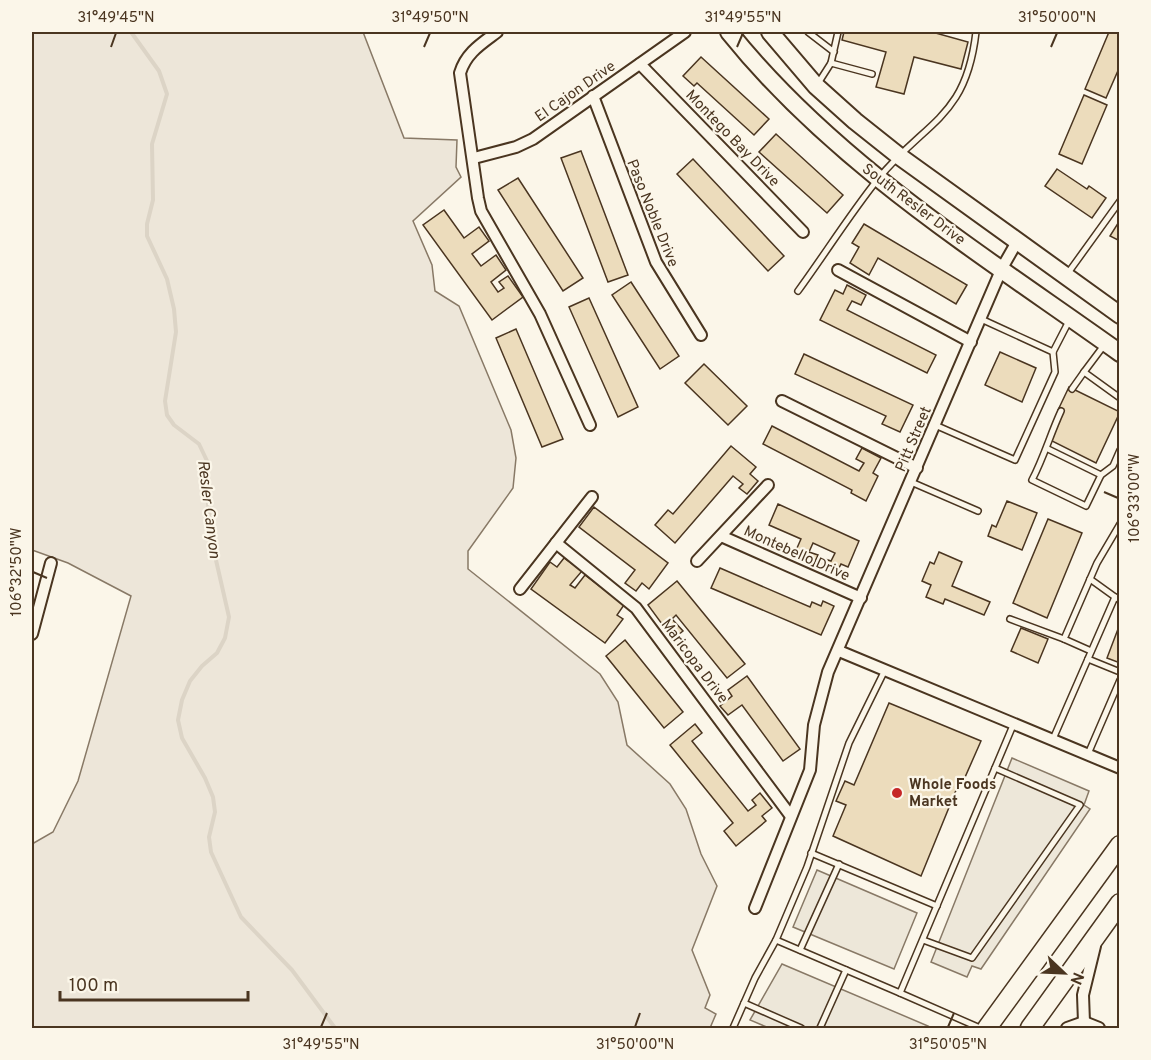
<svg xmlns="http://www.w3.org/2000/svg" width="1151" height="1060" font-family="Overpass,sans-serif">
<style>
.green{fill:#ede6d9;stroke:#887966;stroke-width:1.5}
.parking{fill:#ede7d9;stroke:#887966;stroke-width:1.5}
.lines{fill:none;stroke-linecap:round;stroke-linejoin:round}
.stream{stroke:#dcd4c6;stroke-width:4}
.building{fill:#ecdcbc;stroke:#4a3520;stroke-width:1.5}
.lane-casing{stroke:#4a3520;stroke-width:8}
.street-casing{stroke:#4a3520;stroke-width:14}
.secondary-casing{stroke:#4a3520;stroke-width:20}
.primary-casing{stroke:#4a3520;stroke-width:21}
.lane{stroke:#fbf6e9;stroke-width:5}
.street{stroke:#fbf6e9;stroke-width:10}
.secondary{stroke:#fbf6e9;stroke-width:16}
.primary{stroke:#fbf6e9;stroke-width:18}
.ticks{fill:none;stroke:#4a3520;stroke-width:2}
.poi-dot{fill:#c62828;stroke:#fbf6e9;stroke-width:2}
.labels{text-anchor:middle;stroke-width:4.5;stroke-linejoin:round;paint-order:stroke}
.street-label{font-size:15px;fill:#4a3520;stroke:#fbf6e9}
.poi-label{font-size:15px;font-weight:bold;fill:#4a3520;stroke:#fbf6e9;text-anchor:start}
.water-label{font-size:16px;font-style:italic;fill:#4a3520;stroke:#fbf6e9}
.neatline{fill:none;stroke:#4a3520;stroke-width:2}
.ticks-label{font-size:15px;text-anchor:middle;fill:#4a3520}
</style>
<rect width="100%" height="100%" fill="#fbf6e9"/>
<polygon class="green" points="32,32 363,32 404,138 457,140 456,167 461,177 413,221 432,265 435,291 459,306 511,430 516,458 513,488 468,551 468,569 600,674 618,702 627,745 670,784 686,809 701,854 717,886 692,950 710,995 705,1008 716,1014 710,1028 32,1028 32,844 53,832 78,781 131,596 68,563 32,550"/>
<g class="parking">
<polygon points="1012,758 1089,791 1084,805 1090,809 981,969 972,966 967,977 931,962"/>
<polygon points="817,870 917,913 894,969 793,927"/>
<polygon points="782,964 928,1026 926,1028 769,1028 750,1020"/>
</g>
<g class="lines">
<polyline class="stream" points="131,32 159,71 167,94 152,144 153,200 147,224 147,236 167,279 174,309 176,332 165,401 167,415 174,425 199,444 208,463 207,494 213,547 229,617 225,638 217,653 202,666 190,681 182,700 178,720 182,738 205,778 213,797 215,812 209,837 211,852 241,917 292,970 335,1028"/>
</g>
<g class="building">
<polygon points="844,32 932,32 968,42 961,69 914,57 904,94 876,87 886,52 842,40"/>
<polygon points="1109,32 1120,32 1120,66 1106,98 1085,89"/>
<polygon points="701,57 769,119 754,135 697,83 694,86 683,76"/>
<polygon points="1084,95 1107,105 1082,164 1059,154"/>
<polygon points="776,134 843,195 827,213 759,152"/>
<polygon points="581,151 628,275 608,282 561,158"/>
<polygon points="693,159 784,256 768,271 677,174"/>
<polygon points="1057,169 1087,189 1089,186 1106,198 1092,218 1045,186"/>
<polygon points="518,178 583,278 563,291 498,190"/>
<polygon points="444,210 464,238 479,227 489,241 472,254 481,266 496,255 506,270 491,282 498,292 504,288 499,282 508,276 523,297 492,320 423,225"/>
<polygon points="1120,220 1120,241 1110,236"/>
<polygon points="864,224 967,285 956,304 878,258 869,275 850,263 859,247 852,243"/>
<polygon points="631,282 679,356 660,369 612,295"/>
<polygon points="847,285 866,295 861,305 852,301 847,310 936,355 927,373 820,320 835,290 843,294"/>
<polygon points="589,298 638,407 618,417 569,307"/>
<polygon points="516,329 563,439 542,447 496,338"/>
<polygon points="1000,352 1036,368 1022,402 985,385"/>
<polygon points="804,354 913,405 900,432 882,424 886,416 795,374"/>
<polygon points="704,364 747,406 728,425 685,383"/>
<polygon points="1069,387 1120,412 1096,463 1050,440 1063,412 1058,410"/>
<polygon points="772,426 859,471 864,463 856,459 862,448 881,458 873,473 878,476 866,501 851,493 852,490 763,444"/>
<polygon points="731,446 756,467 750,474 758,481 747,494 739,488 743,484 733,476 675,543 655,525 668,510 673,514"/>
<polygon points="1007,501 1037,513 1022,550 988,536 992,525 996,527"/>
<polygon points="778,504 859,541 848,567 841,564 836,574 818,567 822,558 831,561 835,553 813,543 809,552 818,555 813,566 793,557 801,539 769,525"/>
<polygon points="594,507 668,563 649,589 642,583 636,591 625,583 635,570 579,527"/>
<polygon points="1048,519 1082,533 1047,618 1013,603"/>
<polygon points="939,552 962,562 952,586 990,602 984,615 945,599 943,604 926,597 931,585 922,581 930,562 934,564"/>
<polygon points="564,558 582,571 570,585 575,588 585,575 624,605 617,615 623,619 605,643 531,589 550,562 557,567"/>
<polygon points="720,568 810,607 812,602 821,606 823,601 834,606 821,635 711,588"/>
<polygon points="677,581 745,664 727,678 676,615 672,619 683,631 673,639 648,605"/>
<polygon points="1021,628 1048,639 1038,663 1011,651"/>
<polygon points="1118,629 1120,630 1120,663 1107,658"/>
<polygon points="625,640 683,712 664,728 606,656"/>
<polygon points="747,676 800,749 783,761 742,705 728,715 720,706 732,696 728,690"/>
<polygon points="889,703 981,741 962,784 959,783 921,876 833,836 846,805 836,801 845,781 854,785"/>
<polygon points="695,724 702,733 692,741 748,811 756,805 752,800 760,793 772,808 762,816 766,821 736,846 724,831 733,823 670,745"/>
</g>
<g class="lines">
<defs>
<g id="lane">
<polyline points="808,32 834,52"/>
<polyline points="831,63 872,74"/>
<polyline points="817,85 831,63 838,32"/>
<polyline points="1068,273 1120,201"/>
<path d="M798 291C825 254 850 214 878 179 926 120 966 119 976 32"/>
<polyline points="1105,344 1084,372 1120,398"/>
<polyline points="1053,352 1069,321"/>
<polyline points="1072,389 1084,372"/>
<path d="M1061 411C1050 435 1044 457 1032 480L1086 506 1101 475 1113 466 1120 450"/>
<polyline points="935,425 1015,460 1055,372 1053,352 981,319"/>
<polyline points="1048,449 1101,475"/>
<polyline points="911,482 978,511"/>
<polyline points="1090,579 1115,597"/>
<polyline points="1010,619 1064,639"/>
<polyline points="1091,651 1064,639 1097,563 1120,524"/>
<polyline points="1088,659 1120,672"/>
<polyline points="1053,739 1115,597 1120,600"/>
<polyline points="1088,754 1120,680"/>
<polyline points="811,853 937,906"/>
<polyline points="776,940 807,867 849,743 885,670"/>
<polyline points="923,940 972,958 1080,805 995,768"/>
<polyline points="800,950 839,864"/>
<polyline points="900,993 980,1028"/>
<polyline points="744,1003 801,1028"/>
<polyline points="733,1028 755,978 776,940 900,993 1014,723"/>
<polyline points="820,1028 846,970"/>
</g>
<g id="street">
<path d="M497 32C481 44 466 53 460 73L478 198 481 211 540 314 590 425"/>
<polyline points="640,64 803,232"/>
<polyline points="593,96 656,262 701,335"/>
<polyline points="474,158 516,147 533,139 685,32"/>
<polyline points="838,270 971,342"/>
<polyline points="782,401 917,468"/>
<polyline points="721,536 861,598"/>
<polyline points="556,543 636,608 790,815"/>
<polyline points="697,561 768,485"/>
<polyline points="520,589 592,497"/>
<polyline points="32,634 51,563"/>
<polyline points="839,651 1120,768"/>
<polyline points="755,908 810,770 814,725 828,672 1002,268 1018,240"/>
<polyline points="1084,1022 1083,995 1095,946"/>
<polyline points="1067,1028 1084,1022 1099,1028"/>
</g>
<g id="secondary">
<path d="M729 32C835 164 983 255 1120 353"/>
<polyline points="770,32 816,86 855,121 899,156 1120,315"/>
</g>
<g id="primary">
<polyline points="987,1028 1120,845"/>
<polyline points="1030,1028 1120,903"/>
</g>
</defs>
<use href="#lane" class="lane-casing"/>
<use href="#street" class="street-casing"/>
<use href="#secondary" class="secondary-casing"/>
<use href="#primary" class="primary-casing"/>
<use href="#lane" class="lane"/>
<use href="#street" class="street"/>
<use href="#secondary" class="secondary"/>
<use href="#primary" class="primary"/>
</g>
<path class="ticks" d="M111 47 116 33M424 47 430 33M737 47 743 33M1051 47 1057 33M1104 492 1118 498M33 572 47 578M321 1027 327 1013M635 1027 640 1013M948 1027 954 1013"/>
<circle class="poi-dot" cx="897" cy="793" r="6"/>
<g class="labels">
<g class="street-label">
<text transform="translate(575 91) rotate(-35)" y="5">El Cajon Drive</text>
<text transform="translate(733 138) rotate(46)" y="5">Montego Bay Drive</text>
<text transform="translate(914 204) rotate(37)" y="5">South Resler Drive</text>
<text transform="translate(653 213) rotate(68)" y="5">Paso Noble Drive</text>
<text transform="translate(913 439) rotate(-67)" y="5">Pitt Street</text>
<text transform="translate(797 553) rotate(24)" y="5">Montebello Drive</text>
<text transform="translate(695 661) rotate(53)" y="5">Maricopa Drive</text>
</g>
<g class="poi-label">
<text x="909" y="789">Whole Foods<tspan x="909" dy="17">Market</tspan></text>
</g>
<g class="water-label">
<text transform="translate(210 509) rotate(83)" y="6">Resler Canyon</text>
</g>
</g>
<rect width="1151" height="1060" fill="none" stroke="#fbf6e9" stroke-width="66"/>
<g transform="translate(1064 973) rotate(113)" stroke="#fbf6e9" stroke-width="4.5" paint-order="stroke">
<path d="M0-4.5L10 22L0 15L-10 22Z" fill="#4a3520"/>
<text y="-9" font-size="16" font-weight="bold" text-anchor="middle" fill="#4a3520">N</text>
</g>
<path d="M60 991v9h188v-9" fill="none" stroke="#4a3520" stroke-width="3"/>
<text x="69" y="991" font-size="18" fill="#4a3520" stroke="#fbf6e9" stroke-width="4.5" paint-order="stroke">100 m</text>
<rect x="33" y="33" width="1085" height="994" class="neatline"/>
<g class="ticks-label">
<text x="116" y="22">31°49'45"N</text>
<text x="430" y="22">31°49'50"N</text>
<text x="743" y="22">31°49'55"N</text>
<text x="1057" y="22">31°50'00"N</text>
<text transform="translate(1134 498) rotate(-90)" y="5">106°33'00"W</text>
<text transform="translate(16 572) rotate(-90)" y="5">106°32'50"W</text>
<text x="321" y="1049">31°49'55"N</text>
<text x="635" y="1049">31°50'00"N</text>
<text x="948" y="1049">31°50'05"N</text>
</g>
</svg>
